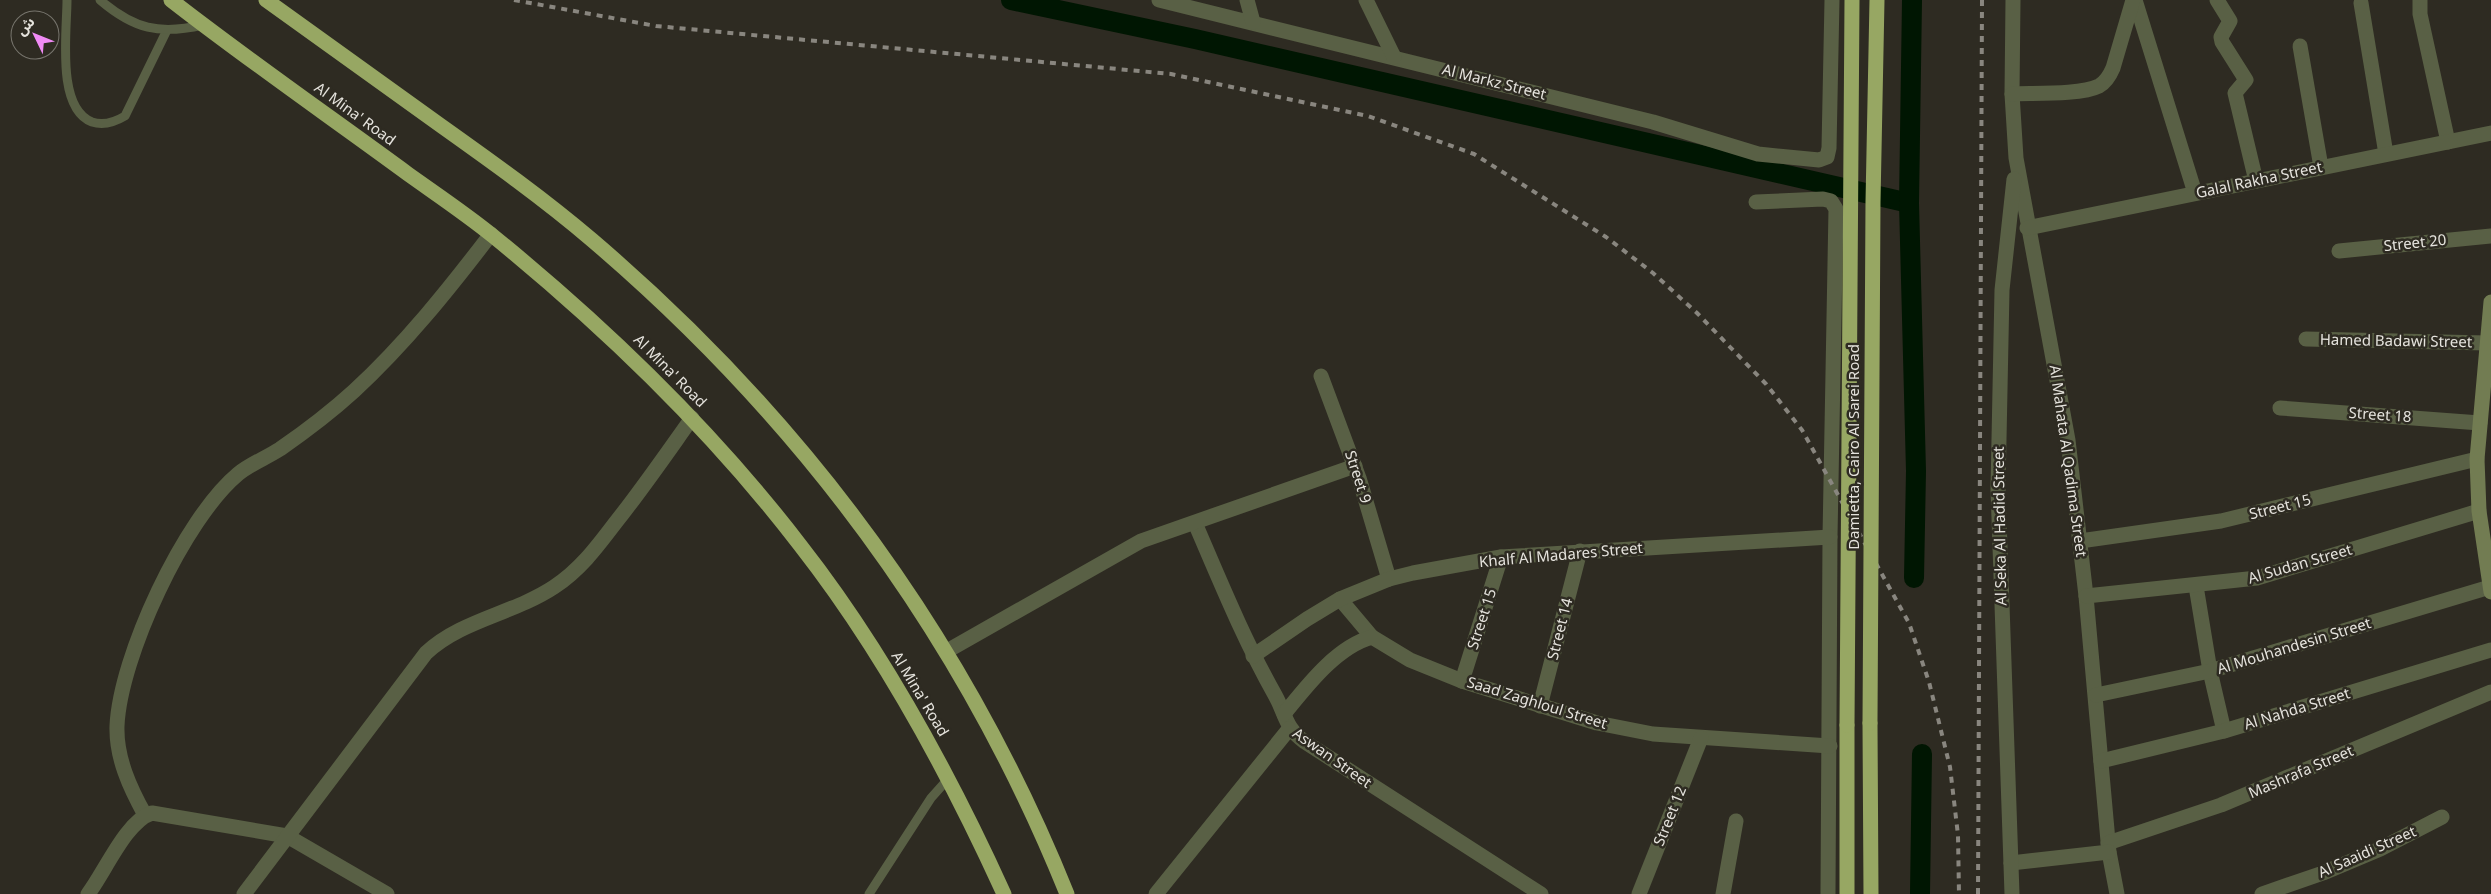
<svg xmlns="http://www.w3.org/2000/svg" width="2491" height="894" font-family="Georgia,'Noto Sans Arabic',serif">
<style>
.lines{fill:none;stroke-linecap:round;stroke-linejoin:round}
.canal{stroke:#001602;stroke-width:20}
.lane{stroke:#596045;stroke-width:9}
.street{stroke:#596045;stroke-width:15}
.secondary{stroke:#727c52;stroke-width:15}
.highway{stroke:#97a763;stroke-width:15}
.rail{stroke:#89867f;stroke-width:4;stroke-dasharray:6 6;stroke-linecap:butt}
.highway-bridge{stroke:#97a763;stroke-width:15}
.labels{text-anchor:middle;stroke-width:5;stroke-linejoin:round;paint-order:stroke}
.street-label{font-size:15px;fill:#e5e3dd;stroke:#2e2b22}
</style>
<rect width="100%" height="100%" fill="#2e2b22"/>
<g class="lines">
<g class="canal">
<polyline points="1011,0 1195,39 1909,203"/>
<polyline points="1912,0 1909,203 1916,471 1914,578"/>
<polyline points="1920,894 1922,754"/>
</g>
<g class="lane">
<path d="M67 0C67 32 56 108 92 122 104 126 115 122 125 116L167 30"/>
<path d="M100 0C134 29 159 35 203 25"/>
<polyline points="869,894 931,798 948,779"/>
</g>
<g class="street">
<polyline points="1159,0 1653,122 1758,154 1819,160 1827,157 1829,148 1832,0"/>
<polyline points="1247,0 1253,22"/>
<polyline points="1366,0 1394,57"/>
<polyline points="2013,0 2012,94 2016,158 2068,440 2086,596 2109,852 2117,894"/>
<polyline points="2135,0 2195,193"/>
<polyline points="2217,0 2230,21 2221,37 2222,42 2246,80 2235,93 2256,181"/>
<polyline points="2420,0 2420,14 2448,142"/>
<polyline points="2361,3 2386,154"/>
<polyline points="2300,46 2321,167"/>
<path d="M2012 94C2034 93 2081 95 2099 86 2106 82 2110 75 2113 68L2133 0"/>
<polyline points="1756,202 1823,199 1831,201 1836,209 1830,537 1828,894"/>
<polyline points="2027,228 2491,133"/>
<polyline points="2339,251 2491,236"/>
<polyline points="2306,339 2487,343"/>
<polyline points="1321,376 1359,478 1389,579"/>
<polyline points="2280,408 2480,423"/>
<path d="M1195 523C1220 581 1244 640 1275 695 1286 715 1285 728 1305 742L1541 894"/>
<polyline points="2080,541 2221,521 2477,459"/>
<polyline points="2196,586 2210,671 2224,731"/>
<polyline points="2086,596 2257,578 2479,511"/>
<polyline points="1340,599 1372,637"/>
<polyline points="947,651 1141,541 1355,466"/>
<polyline points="1253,656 1307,619 1340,599 1389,579 1413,573 1501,557 1830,537"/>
<polyline points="1462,681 1501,557"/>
<polyline points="2096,695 2210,671 2490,587"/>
<polyline points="1540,706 1580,551"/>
<path d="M1284 714C1306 687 1336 647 1372 637L1410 660 1462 681 1597 723 1653 734 1830 746"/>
<polyline points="2101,761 2224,731 2491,650"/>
<path d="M145 815C130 788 116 758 117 726 120 657 184 519 238 474 250 464 266 458 280 449 306 431 331 412 354 391 405 344 449 289 491 234"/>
<polyline points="2108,843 2221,805 2491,692"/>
<polyline points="2011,863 2109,852"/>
<path d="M88 894C105 872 126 821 152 813L287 836 387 894"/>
<path d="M244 894 426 653C461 620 513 614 554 587 580 570 597 547 616 522 643 488 667 453 692 418"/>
<polyline points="1156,894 1289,729"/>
<polyline points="1639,894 1701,738"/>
<polyline points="1723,894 1736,821"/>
<polyline points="2012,894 1998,489 2002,290 2014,179"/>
<polyline points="2262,894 2323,873 2380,849 2442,817"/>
</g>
<polyline class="secondary" points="2491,302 2477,459 2479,511 2491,592"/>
<g class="highway">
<path d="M171 0C248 60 329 116 408 174 436 194 466 214 493 236 606 328 711 429 800 545 883 651 948 771 1004 894"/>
<path d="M266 0C324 42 382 84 440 125 492 162 544 199 592 240 803 420 963 636 1067 894"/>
<polyline points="1870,723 1871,894"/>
<polyline points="1847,725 1847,894"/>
</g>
<g class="rail">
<polyline points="514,0 656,26 1171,74 1368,116 1474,154 1606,237 1653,273 1697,313 1766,384 1802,430 1909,623 1929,682 1950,767 1958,835 1959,894"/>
<polyline points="1978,894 1982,0"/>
</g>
<g class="highway-bridge">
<polyline points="1870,723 1873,202 1877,0"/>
<polyline points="1847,725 1852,0"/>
</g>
</g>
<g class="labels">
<g class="street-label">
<text transform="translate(1494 82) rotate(14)" y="5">Al Markz Street</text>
<text transform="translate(355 114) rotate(36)" y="5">Al Mina' Road</text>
<text transform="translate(2259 180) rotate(-12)" y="5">Galal Rakha Street</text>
<text transform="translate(2415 243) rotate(-6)" y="5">Street 20</text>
<text transform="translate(2396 341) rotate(1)" y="5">Hamed Badawi Street</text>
<text transform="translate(670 371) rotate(45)" y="5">Al Mina' Road</text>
<text transform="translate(2380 415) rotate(4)" y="5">Street 18</text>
<text transform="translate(1854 447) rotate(-90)" y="5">Damietta, Cairo Al Sarei Road</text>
<text transform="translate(2068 461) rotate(82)" y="5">Al Mahata Al Qadima Street</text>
<text transform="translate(1358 477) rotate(72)" y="5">Street 9</text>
<text transform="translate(2280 507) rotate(-14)" y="5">Street 15</text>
<text transform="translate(2000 526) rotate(-91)" y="5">Al Seka Al Hadid Street</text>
<text transform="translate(1561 555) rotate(-5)" y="5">Khalf Al Madares Street</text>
<text transform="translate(2300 564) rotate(-16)" y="5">Al Sudan Street</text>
<text transform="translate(1482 619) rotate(-72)" y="5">Street 15</text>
<text transform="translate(1560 629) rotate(-76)" y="5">Street 14</text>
<text transform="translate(2294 646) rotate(-17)" y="5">Al Mouhandesin Street</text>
<text transform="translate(920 694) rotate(59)" y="5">Al Mina' Road</text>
<text transform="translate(1537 703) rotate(17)" y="5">Saad Zaghloul Street</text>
<text transform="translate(2297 709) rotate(-17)" y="5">Al Nahda Street</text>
<text transform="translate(1332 758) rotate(35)" y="5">Aswan Street</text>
<text transform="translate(2301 772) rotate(-23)" y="5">Mashrafa Street</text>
<text transform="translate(1670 816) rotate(-68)" y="5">Street 12</text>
<text transform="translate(2367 852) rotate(-24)" y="5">Al Saaidi Street</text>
</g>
</g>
<g transform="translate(35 35) rotate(313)"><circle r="24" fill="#2e2b22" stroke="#77756d"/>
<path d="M0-4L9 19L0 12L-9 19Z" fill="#f08bf5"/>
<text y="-8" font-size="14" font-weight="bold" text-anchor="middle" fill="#e5e3dd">ش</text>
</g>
</svg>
